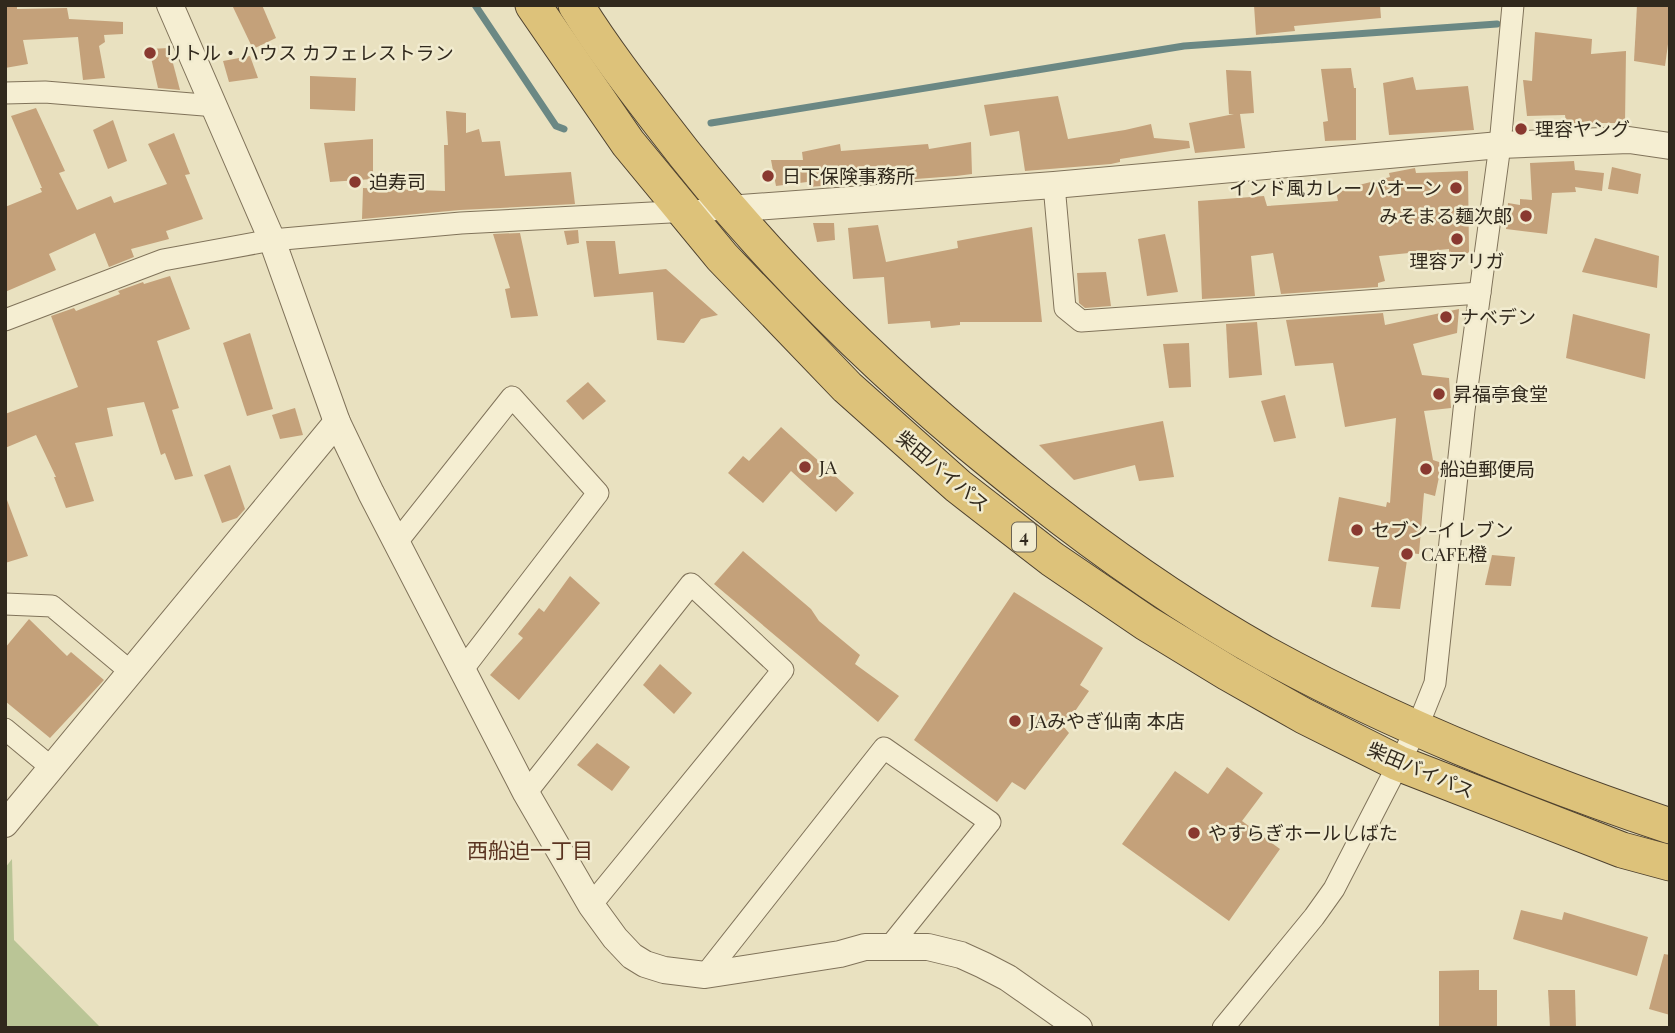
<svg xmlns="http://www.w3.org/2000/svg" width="1675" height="1033" font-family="'Playfair Display','Noto Sans JP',serif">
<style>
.green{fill:#bac596}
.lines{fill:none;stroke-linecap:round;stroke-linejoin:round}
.stream{stroke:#6b8884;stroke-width:7}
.building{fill:#c4a17a}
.minor-casing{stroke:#80735a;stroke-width:23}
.tertiary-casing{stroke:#80735a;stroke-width:28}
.trunk-casing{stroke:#4e412e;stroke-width:37}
.minor{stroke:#f5eed2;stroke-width:21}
.tertiary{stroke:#f5eed2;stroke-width:26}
.trunk{stroke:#ddc27a;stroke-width:35}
.poi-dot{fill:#893930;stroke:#f1ebcf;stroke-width:2.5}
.labels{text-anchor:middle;stroke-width:5;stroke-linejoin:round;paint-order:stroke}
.shield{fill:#f1ebcf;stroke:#6b6352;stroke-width:2}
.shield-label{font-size:18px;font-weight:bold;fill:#31291d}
.poi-label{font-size:19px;fill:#31291d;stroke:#f1ebcf;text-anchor:start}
.street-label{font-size:19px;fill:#31291d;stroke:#f1ebcf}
.neighbourhood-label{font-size:21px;fill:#5a3320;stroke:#f1ebcf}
</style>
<rect width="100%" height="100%" fill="#e9e1c0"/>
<polygon class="green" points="12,859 14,940 101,1028 5,1028 5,868"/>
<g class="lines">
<g class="stream">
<polyline points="475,5 556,126 564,129"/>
<polyline points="711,123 1184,46 1497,24"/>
</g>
</g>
<g class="building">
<polygon points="5,5 17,5 17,9 67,8 69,19 123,22 123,34 104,35 105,42 99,46 105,78 83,80 78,37 23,40 28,64 5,68"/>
<polygon points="232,5 262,5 276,38 253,49"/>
<polygon points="1254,5 1380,5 1381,18 1294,26 1295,31 1256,35"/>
<polygon points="1637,5 1669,6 1669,37 1665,66 1634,61"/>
<polygon points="1535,32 1592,39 1591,54 1626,51 1625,123 1566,123 1565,115 1527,116 1523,80 1532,81"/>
<polygon points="169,48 180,90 158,88 149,49"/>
<polygon points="250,56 258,78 229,82 223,61"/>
<polygon points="1351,68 1354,88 1356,88 1356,140 1325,141 1323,122 1328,121 1321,69"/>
<polygon points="1226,70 1251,71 1254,113 1240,114 1245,148 1195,153 1189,123 1234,114 1229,114"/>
<polygon points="310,76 356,78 355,111 310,109"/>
<polygon points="1413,77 1416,90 1468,86 1474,130 1389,135 1383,83"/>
<polygon points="1058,96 1068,139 1125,130 1151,124 1154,138 1189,141 1190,148 1120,159 1120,162 1111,164 1025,171 1019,131 990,136 984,105"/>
<polygon points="36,108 65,171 59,173 77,210 111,196 114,203 167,184 148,144 174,133 190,174 185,175 203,219 166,231 169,239 131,249 134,257 109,267 95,233 49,254 56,270 5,292 5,207 42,192 40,188 42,188 11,116"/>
<polygon points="446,111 466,113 466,133 479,129 482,142 500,141 505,176 571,172 575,204 460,210 362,219 363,188 445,191 444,145 448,145"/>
<polygon points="113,120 127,161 108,169 93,130"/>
<polygon points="373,139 373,179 330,182 324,143"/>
<polygon points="971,142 972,174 956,176 808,187 807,182 776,186 771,160 803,160 802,152 840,144 841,151 928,144 929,149"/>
<polygon points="1574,161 1575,170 1604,173 1602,191 1575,187 1576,192 1552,193 1547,234 1506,229 1508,203 1520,205 1520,199 1532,200 1530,163"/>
<polygon points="1612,167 1641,174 1638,194 1608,189"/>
<polygon points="1415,168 1416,173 1468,171 1469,253 1449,255 1449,249 1379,256 1385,281 1378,283 1378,287 1281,294 1273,253 1251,256 1255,296 1202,299 1198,201 1264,196 1267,206 1338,201 1336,191 1390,177 1389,173"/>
<polygon points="813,223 834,223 835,240 817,242"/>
<polygon points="878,225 886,262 958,248 957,241 1032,227 1042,322 960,322 960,325 931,328 930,321 888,324 884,277 853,279 848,228"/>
<polygon points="578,230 579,243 567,245 564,231"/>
<polygon points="520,233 538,316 511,318 505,289 510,288 493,234"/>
<polygon points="1165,234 1178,292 1147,296 1138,239"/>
<polygon points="1595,238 1659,256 1657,288 1582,272"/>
<polygon points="586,241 615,241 619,274 666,269 718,315 701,319 684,343 657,340 653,292 594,297"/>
<polygon points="1106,272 1111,306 1085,308 1079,303 1077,273"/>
<polygon points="170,276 190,329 157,341 179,408 172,410 193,476 175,480 165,453 161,455 144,402 107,408 113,436 75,443 94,501 66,508 54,477 56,477 36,435 5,448 5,414 78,387 51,316 74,308 76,311 120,294 118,291 143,282 144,284"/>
<polygon points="1459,309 1457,333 1413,344 1422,375 1449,378 1451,408 1424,411 1433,460 1442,463 1435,496 1424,493 1419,554 1408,553 1400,609 1371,607 1379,567 1328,561 1339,497 1386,507 1387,502 1390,503 1396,418 1345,427 1333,363 1295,366 1286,320 1383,313 1385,325"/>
<polygon points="1573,314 1650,334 1645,379 1566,358"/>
<polygon points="1257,322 1262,375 1229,378 1226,324"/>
<polygon points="250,333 273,409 247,416 223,343"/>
<polygon points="1189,343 1191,387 1169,388 1163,344"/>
<polygon points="588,382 606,401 583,420 566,401"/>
<polygon points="1285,395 1296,438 1274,442 1261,401"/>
<polygon points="295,408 303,435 280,439 272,415"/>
<polygon points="1163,421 1174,477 1139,481 1135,465 1074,480 1039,445"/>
<polygon points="781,427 854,493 836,512 791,471 763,503 728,473 743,456 749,461"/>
<polygon points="230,465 245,509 237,518 222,523 204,475"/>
<polygon points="5,500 7,500 28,556 5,563"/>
<polygon points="743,551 811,609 819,621 860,655 855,664 899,696 878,722 714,584"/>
<polygon points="1492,555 1515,557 1511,586 1485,585"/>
<polygon points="570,576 600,603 519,700 490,675 523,638 518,634 539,608 544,612"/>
<polygon points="1014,592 1103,648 1080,685 1089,691 1064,727 1069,733 1025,790 1012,782 997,802 914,740"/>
<polygon points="29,619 67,656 71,652 104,680 50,738 5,701 5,648"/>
<polygon points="660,664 692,693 674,714 643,685"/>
<polygon points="597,743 630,767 612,791 577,765"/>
<polygon points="1227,767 1263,793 1242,821 1280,849 1229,921 1122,844 1175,771 1208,794"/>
<polygon points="1521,910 1562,920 1564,912 1648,937 1637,976 1513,939"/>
<polygon points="1664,954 1670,955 1670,1015 1649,1009"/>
<polygon points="1479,970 1479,990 1497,990 1497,1028 1439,1028 1439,971"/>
<polygon points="1548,990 1575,990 1576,1028 1550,1028"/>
</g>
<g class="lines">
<defs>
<g id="minor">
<polyline points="5,93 45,92 216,106"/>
<polyline points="1054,185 1065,308 1081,321 1480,293"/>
<polyline points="5,320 163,260 272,240 461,223 728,209"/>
<polyline points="397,542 512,397 598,493 463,669"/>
<polyline points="5,604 52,606 131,672"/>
<polyline points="5,729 52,768"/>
<polyline points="526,793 691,584 783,670 591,905"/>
<polyline points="705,975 884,748 990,822 891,945"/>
<polyline points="1223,1028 1314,917 1334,889 1417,728 1435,683 1464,410 1500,145 1513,5"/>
</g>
<g id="tertiary">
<polyline points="170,5 272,240 337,422 371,493 526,793 591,905 615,938 632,956 645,964 664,970 705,975 840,954 865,947 928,947 961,955 983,965 1008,978 1079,1028"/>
<polyline points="728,209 1054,185 1500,145 1629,140 1670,146"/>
<polyline points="5,824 337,422"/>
</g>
<g id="trunk">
<polyline points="533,5 628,143 722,257 847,387 958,486 1052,559 1146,623 1228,673 1304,716 1398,763 1622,850 1670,863"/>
<path d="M576 5C602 47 632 86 662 125 760 254 874 367 1000 469 1083 537 1170 600 1264 653 1393 724 1530 779 1670 826"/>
</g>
</defs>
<use href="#minor" class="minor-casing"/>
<use href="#tertiary" class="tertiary-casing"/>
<use href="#trunk" class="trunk-casing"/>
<use href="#minor" class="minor"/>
<use href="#tertiary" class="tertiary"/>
<use href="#trunk" class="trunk"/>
</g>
<g class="poi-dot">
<circle cx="150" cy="53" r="7"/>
<circle cx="1521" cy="129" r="7"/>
<circle cx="768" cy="176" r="7"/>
<circle cx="355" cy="182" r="7"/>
<circle cx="1456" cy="188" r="7"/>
<circle cx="1526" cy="216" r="7"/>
<circle cx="1457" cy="239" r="7"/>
<circle cx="1446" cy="317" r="7"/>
<circle cx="1439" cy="394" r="7"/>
<circle cx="805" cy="467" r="7"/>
<circle cx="1426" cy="469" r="7"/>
<circle cx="1357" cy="530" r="7"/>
<circle cx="1407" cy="554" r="7"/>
<circle cx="1015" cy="721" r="7"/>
<circle cx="1194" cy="833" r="7"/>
</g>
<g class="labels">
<rect class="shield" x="1012" y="522.5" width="24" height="29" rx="5"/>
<g class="shield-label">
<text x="1024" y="543">4</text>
</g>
<g class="poi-label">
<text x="164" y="60">リトル・ハウス カフェレストラン</text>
<text x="1535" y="136">理容ヤング</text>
<text x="782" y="183">日下保険事務所</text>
<text x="369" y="189">迫寿司</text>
<text x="1442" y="195" text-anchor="end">インド風カレー パオーン</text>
<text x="1512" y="223" text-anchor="end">みそまる麺次郎</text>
<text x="1457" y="268" text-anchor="middle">理容アリガ</text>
<text x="1460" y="324">ナベデン</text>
<text x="1453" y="401">昇福亭食堂</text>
<text x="819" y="474">JA</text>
<text x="1440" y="476">船迫郵便局</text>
<text x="1371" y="537">セブン-イレブン</text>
<text x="1421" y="561">CAFE橙</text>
<text x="1029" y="728">JAみやぎ仙南 本店</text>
<text x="1208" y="840">やすらぎホールしばた</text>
</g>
<g class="street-label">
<text transform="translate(943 471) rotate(40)" y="7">柴田バイパス</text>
<text transform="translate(1421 770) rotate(23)" y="7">柴田バイパス</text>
</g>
<g class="neighbourhood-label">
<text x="530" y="858">西船迫一丁目</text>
</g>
</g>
<rect width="1675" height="1033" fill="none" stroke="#31291d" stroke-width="14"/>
</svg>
